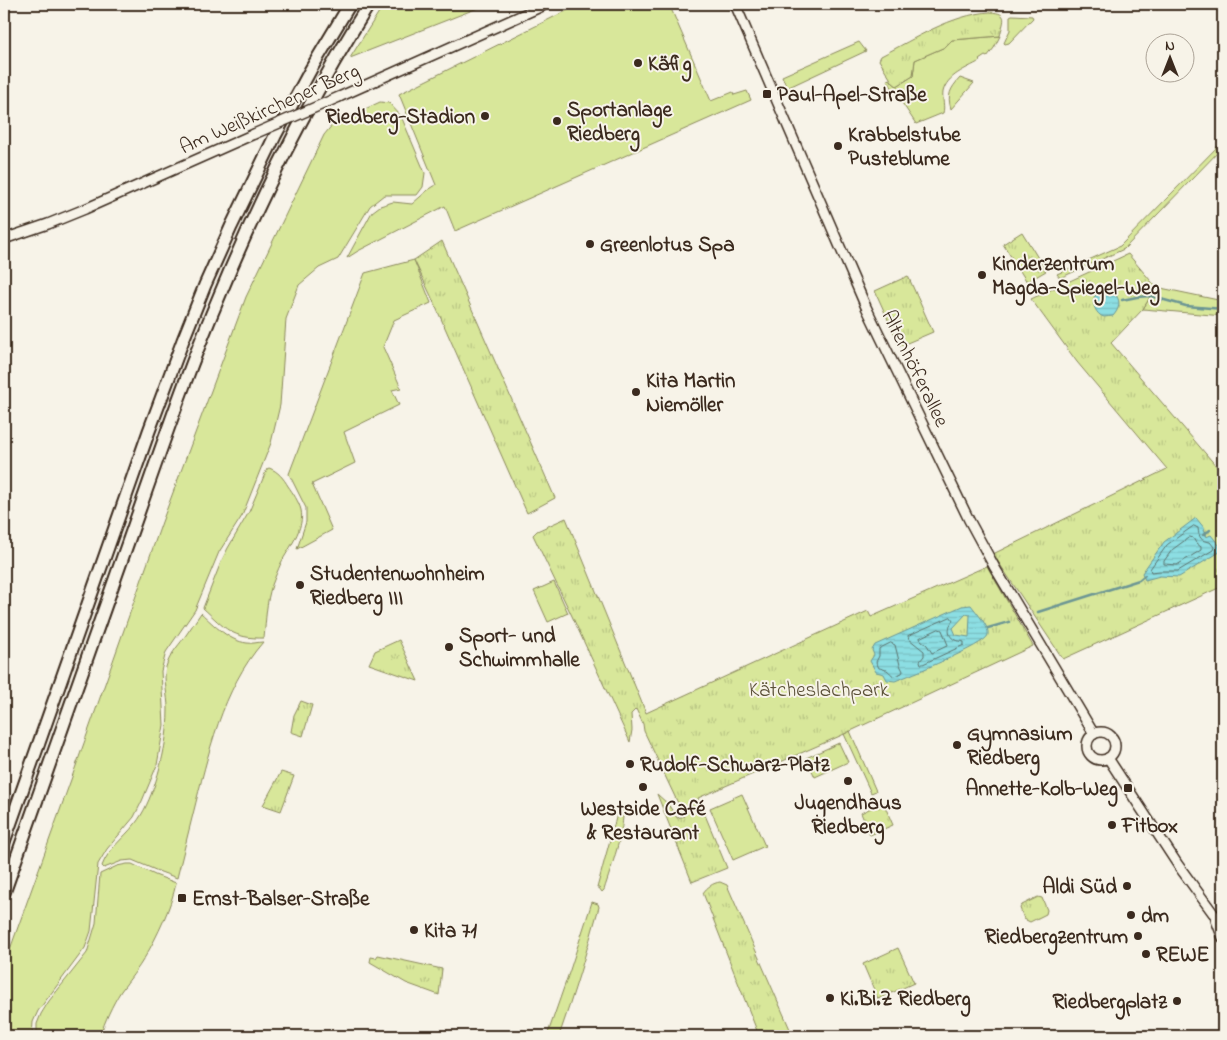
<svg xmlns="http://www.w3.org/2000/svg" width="1227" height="1040" font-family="'Indie Flower',sans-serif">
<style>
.green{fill:#d8e79a;stroke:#8a885c}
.park{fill:url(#park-tufts);stroke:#8a885c}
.water{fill:url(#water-rules);stroke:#6c9694;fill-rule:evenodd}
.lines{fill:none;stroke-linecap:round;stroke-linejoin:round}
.shore{stroke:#5b726d;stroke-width:1}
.stream{stroke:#6c9694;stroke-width:2.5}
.secondary-casing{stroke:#3b2a1e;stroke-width:12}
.highway-casing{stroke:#3b2a1e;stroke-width:15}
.secondary{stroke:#f7f3e8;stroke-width:9}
.highway{stroke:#f7f3e8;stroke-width:11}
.secondary-bridge-casing{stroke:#3b2a1e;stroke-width:12;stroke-linecap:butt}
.secondary-bridge{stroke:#f7f3e8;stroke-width:9}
.poi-dot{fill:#3b2a1e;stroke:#f7f3e8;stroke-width:2}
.labels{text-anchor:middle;stroke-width:4;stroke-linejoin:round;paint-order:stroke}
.poi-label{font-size:21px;font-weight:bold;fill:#3b2a1e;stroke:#f7f3e8;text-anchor:start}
.street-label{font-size:21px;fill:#3b2a1e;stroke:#f7f3e8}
.park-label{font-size:21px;fill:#5a5037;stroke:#f7f3e8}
</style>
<defs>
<pattern id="park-tufts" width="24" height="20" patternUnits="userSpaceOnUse" patternTransform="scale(1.25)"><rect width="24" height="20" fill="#d8e79a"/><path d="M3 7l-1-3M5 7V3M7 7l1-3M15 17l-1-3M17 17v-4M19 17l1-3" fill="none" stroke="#bac684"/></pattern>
<pattern id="water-rules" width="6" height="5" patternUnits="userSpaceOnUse" patternTransform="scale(1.25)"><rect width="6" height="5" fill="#8cdee3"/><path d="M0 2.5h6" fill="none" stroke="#7abfc2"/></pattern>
</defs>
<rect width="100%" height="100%" fill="#f7f3e8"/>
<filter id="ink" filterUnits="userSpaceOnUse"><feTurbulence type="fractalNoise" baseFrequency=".02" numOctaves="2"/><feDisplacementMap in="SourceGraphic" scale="10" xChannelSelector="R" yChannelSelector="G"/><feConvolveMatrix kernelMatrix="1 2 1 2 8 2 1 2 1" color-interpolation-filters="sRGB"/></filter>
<g filter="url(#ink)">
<g class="green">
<polygon points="384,4 488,4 350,58"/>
<polygon points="580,4 669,4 711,101 733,92 734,95 747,91 751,100 455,231 445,206 358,251 347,258 372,212 380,206 393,202 412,204 428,190 436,185 399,94"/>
<polygon points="1012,15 1032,16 1033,18 1009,43 1005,44 1004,43 1010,30 1010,16"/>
<path d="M1000 36 994 48 987 57 985 56 979 60 980 61C966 69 947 75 943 92 942 100 945 106 943 113L916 124 887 80 890 79 893 83 897 86 913 76 915 60 945 47 952 40Z"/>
<polygon points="859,42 866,51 787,88 782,76"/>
<path d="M960 78 974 83 951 109C947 95 950 89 960 78Z"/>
<polygon points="380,102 389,103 401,116 425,173 423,187 417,195 384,195 370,206 338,259 319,268 299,285 286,319 280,405 271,443 242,516 219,552 195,610 166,652 161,671 164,725 157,765 142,801 134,817 107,849 98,864 91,931 85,948 38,1011 33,1022 32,1036 4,1036 4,966 77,763 162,522 246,297 324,135 333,124"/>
<polygon points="1223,141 1223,147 1124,249 1060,278 1057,274 1120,246"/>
<polygon points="414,260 431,303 394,320 383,347 401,388 392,390 399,405 344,432 355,463 312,484 332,530 297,549 306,522 306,508 289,474 365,273"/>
<polygon points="1156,287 1223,301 1223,316 1143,309"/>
<path d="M269 468C278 471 284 479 288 486 293 493 299 502 301 510 305 528 289 548 281 563 278 570 275 577 272 585 266 602 266 620 264 638 232 639 225 628 203 608L221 562 228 548 249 512 267 469Z"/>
<polygon points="554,582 568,613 548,622 534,591"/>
<path d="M201 613C214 625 229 641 247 643 252 644 258 642 263 642 222 689 208 755 193 814 188 835 182 857 177 878L158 871 132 860 122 861 104 868 102 866C108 849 124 838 135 824 144 813 150 798 155 784 163 759 168 735 168 709 168 695 163 681 166 667 169 656 177 647 184 638 190 630 195 621 201 613Z"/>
<polygon points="850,731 876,791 871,793 844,734"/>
<polygon points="839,743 848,762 815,777 806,758"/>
<polygon points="742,794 765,846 733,860 710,808"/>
<path d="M618 807H623C625 830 611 868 604 890L602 892 599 888H597L617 814Z"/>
<path d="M127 864H132L155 875 176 883C172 905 157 937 145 957 138 969 129 980 121 991 112 1005 105 1021 100 1036H37V1024L41 1014 49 1001 87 953 96 923 100 874 117 866Z"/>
<path d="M592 902 598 904 599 907C587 950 574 994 559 1036H547L570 970Z"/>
</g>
<g class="park">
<path d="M990 12C1010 13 1003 21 1000 36L952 40 945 47 915 60 913 76 897 86 893 83 879 60 881 56C916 38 951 15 990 12Z"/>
<polygon points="1022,232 1046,271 1027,282 1003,244"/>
<polygon points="442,241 555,498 527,513 431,296 414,260"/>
<polygon points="1128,254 1156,287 1143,309 1111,343 1223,474 1223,586 1063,659 993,554 1167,469 1077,362 1031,299"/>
<polygon points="908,276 933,332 900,346 875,291"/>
<polygon points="566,518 646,713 868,611 871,617 987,566 1033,646 840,736 698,798 727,868 692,882 657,794 668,804 677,818 684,816 644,731 643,724 636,709 631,714 632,730 630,742 572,616 533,535 537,531"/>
<polygon points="399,640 418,681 369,664 375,651"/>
<polygon points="301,701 312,705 303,736 291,732 294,715"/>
<polygon points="281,772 294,776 281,811 263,805"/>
<polygon points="883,802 893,825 870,835 861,813"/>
<path d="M720 882 727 885 793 1036H759L703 893C707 887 713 883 720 882Z"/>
<polygon points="1038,897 1042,898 1047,910 1046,914 1030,922 1024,919 1020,908 1022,905"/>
<polygon points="898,948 914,983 878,999 863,964"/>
<polygon points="378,955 442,969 439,995 406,983 370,962 371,957 376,958"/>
</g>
<g class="water">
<path d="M1106 289C1120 294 1123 305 1113 316 1110 316 1107 317 1104 317 1096 315 1091 303 1095 296 1098 292 1102 291 1106 289Z"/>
<polygon points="1196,518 1205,529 1203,530 1206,537 1211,535 1223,550 1179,577 1160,576 1145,580 1142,573 1164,542"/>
<path d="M971 605C976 612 990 627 988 635 986 645 908 676 895 681L887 680 884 674 876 672 870 661 874 655 872 650 875 645 962 606ZM966 614 970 615 969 637 956 635 953 628Z"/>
</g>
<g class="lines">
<g class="shore">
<path d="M1194 526 1198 528C1199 538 1201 541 1210 542L1214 547 1213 550 1178 571H1160L1151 572 1150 569 1167 545Z"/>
<polygon points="1190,537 1193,538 1196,543 1201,547 1201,550 1177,565 1164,564 1164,561 1172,550"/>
<path d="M951 617 953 620C949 626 946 635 955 640 957 641 961 641 964 642V645L923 664H921L920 661 924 656V651L909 639 908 636Z"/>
<polygon points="939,629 942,630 948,645 947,646 932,653 927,645 921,640 920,638"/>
<path d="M891 643 895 645 900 665 903 671 902 673C890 678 895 676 887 670 886 670 880 668 879 668L876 662 879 656V649Z"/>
</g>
<g class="stream">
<polyline points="1122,300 1137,297 1150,296 1186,306 1223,309"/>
<polyline points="1203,535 1210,530"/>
<polyline points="1038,612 1139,580 1145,575"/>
<polyline points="988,628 1009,622"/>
</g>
<defs>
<g id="secondary">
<polyline points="735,4 866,307 969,520 995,568 1094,734"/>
<polyline points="339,97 547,4"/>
<polyline points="4,239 48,224 85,209 254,134"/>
<circle cx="1101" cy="746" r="14"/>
<polyline points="1108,758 1178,865 1213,913 1223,924"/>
<polyline points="1216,920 1223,938"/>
</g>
<g id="highway">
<polyline points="4,842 149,431 183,340 205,285 231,227 275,136 311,69 350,4"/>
<path d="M4 893C47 772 89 650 133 528 161 449 188 369 221 292 262 193 312 95 369 4"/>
</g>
</defs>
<use href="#secondary" class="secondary-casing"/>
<use href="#highway" class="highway-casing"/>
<use href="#secondary" class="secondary"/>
<use href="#highway" class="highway"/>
<defs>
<polyline id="secondary-bridge" points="254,134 339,97"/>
</defs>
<use href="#secondary-bridge" class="secondary-bridge-casing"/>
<use href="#secondary-bridge" class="secondary-bridge"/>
</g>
</g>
<g class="poi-dot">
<circle cx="638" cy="63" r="5"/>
<rect x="762" y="89" width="10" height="10" rx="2.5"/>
<circle cx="485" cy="116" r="5"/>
<circle cx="557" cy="121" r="5"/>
<circle cx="838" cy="146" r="5"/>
<circle cx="590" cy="244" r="5"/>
<circle cx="982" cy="275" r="5"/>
<circle cx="636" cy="392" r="5"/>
<circle cx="300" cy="585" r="5"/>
<circle cx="449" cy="647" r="5"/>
<circle cx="957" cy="745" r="5"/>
<circle cx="630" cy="764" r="5"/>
<circle cx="848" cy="781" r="5"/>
<circle cx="643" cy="787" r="5"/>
<rect x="1123" y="783" width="10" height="10" rx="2.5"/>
<circle cx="1112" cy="825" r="5"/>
<circle cx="1127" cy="886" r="5"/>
<rect x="177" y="893" width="10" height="10" rx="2.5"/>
<circle cx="1131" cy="915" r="5"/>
<circle cx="414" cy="930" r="5"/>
<circle cx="1138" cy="936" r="5"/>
<circle cx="1146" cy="954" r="5"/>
<circle cx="830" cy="998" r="5"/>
<circle cx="1177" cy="1001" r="5"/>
</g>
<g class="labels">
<g class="poi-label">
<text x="648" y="70">Käfig</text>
<text x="777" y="101">Paul-Apel-Straße</text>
<text x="567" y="116">Sportanlage<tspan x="567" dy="24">Riedberg</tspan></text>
<text x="475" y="123" text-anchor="end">Riedberg-Stadion</text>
<text x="848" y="141">Krabbelstube<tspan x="848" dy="24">Pusteblume</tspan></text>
<text x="600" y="251">Greenlotus Spa</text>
<text x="992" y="270">Kinderzentrum<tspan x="992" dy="24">Magda-Spiegel-Weg</tspan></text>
<text x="646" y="387">Kita Martin<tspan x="646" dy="24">Niemöller</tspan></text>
<text x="310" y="580">Studentenwohnheim<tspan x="310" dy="24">Riedberg III</tspan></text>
<text x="459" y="642">Sport- und<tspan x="459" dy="24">Schwimmhalle</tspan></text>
<text x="967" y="740">Gymnasium<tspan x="967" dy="24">Riedberg</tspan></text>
<text x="640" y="771">Rudolf-Schwarz-Platz</text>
<text x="1118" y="795" text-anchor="end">Annette-Kolb-Weg</text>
<text x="848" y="809" text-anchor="middle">Jugendhaus<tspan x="848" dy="24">Riedberg</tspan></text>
<text x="643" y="815" text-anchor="middle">Westside Café<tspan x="643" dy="24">&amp; Restaurant</tspan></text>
<text x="1122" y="832">Fitbox</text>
<text x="1117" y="893" text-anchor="end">Aldi Süd</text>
<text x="192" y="905">Ernst-Balser-Straße</text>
<text x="1141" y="922">dm</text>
<text x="424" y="937">Kita 71</text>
<text x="1128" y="943" text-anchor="end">Riedbergzentrum</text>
<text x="1156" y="961">REWE</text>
<text x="840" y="1005">Ki.Bi.Z Riedberg</text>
<text x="1167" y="1008" text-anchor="end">Riedbergplatz</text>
</g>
<g class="street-label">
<text transform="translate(269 108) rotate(-24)" y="7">Am Weißkirchener Berg</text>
<text transform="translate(916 368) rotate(64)" y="7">Altenhöferallee</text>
</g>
<g class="park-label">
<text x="819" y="696">Kätcheslachpark</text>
</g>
</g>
<rect width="1227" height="1040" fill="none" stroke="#f7f3e8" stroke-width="20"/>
<rect x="10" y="10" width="1207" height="1020" fill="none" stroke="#3b2a1e" stroke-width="2" filter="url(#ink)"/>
<g transform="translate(1170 58)"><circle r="24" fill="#f7f3e8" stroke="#aca397"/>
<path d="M0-4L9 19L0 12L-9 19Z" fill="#3b2a1e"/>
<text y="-8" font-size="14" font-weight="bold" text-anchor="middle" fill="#3b2a1e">N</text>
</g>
</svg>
